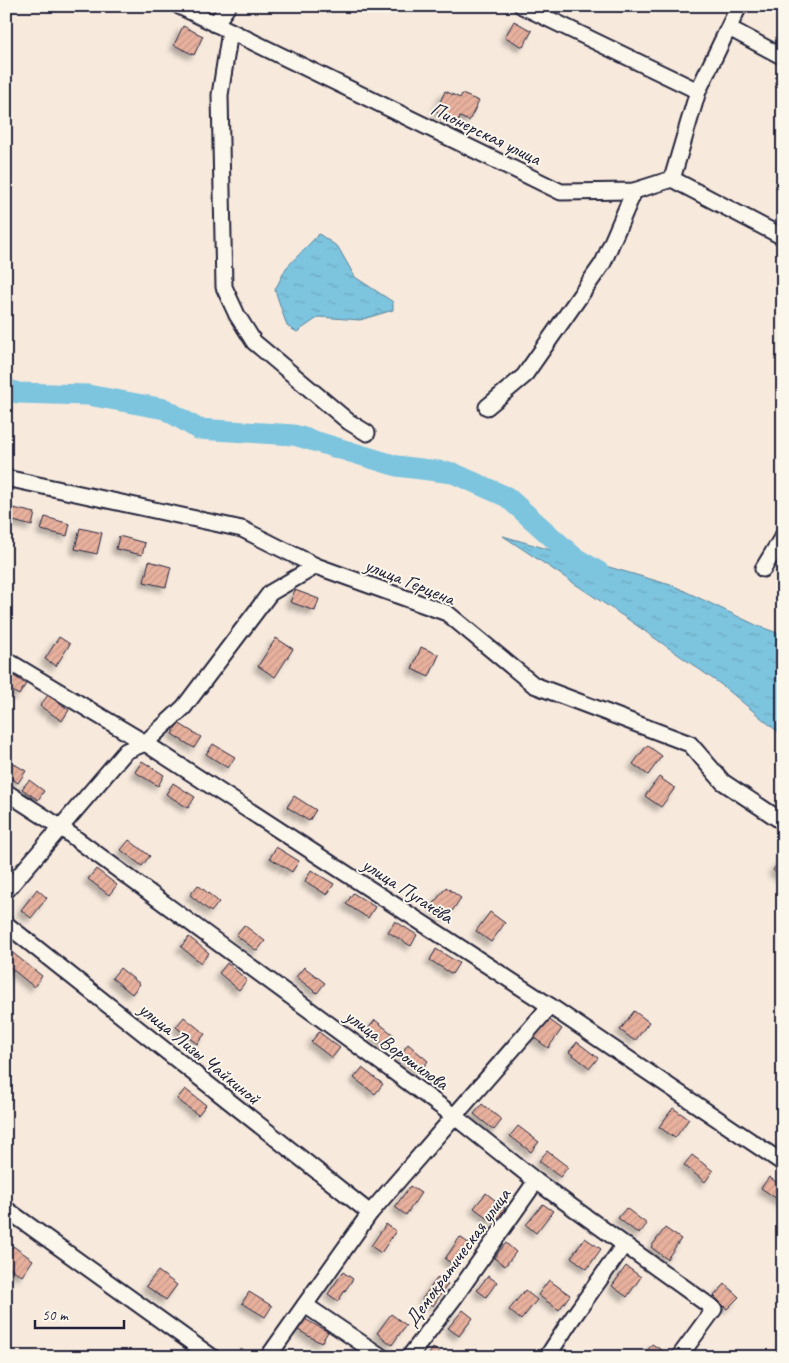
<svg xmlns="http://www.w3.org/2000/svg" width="789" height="1363" font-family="Caveat,sans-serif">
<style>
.water{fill:url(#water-ripples);stroke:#59839d}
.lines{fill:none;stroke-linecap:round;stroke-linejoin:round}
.river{stroke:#7dc4de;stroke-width:21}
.building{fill:url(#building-hatch);stroke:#22223b;filter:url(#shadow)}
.minor-casing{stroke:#22223b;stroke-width:19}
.minor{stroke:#fbf7ec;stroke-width:15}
.labels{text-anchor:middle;stroke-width:4;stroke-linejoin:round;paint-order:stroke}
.street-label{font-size:20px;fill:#22223b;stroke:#fbf7ec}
</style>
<defs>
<pattern id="water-ripples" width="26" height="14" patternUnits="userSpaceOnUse" patternTransform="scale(1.25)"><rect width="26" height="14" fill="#7dc4de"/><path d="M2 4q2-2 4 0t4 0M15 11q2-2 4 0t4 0" fill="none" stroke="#6ca8bf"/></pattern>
<pattern id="building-hatch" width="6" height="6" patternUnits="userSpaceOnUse" patternTransform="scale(1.25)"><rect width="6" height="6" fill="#e8b19e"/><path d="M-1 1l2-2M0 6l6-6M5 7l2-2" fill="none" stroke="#c79889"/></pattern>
<filter id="shadow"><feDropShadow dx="-4.5" dy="4.5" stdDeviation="2.5" flood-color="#0004"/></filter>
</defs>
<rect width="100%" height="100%" fill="#f7e9dc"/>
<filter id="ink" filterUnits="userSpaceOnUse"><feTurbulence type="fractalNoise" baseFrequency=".02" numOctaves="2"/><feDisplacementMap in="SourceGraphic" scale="10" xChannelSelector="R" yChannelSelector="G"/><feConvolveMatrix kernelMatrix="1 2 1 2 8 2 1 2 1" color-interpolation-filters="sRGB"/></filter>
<g filter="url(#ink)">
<g class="water">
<polygon points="319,234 338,247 355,277 393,302 393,310 360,320 319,317 297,332 287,326 275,290 286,268"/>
<polygon points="503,536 674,586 758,626 783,635 783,736 723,686 629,620"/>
</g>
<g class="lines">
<polyline class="river" points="6,389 18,393 88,395 165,409 198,429 294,435 397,466 453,473 507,497 574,557 599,572"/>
</g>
<g class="building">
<polygon points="514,21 532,31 523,47 505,37"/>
<polygon points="183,26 203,36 194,55 174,45"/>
<polygon points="445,91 460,98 462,94 479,101 469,121 460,117 458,122 436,111"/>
<polygon points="9,507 35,513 32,526 6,519"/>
<polygon points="45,517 70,524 67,536 41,530"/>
<polygon points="80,528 102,533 97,554 75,549"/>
<polygon points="119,536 145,543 142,555 116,549"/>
<polygon points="149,561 171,567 166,587 144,582"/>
<polygon points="295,590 319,599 315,611 290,602"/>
<polygon points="59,637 70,644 56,666 45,659"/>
<polygon points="276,638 293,649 275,677 258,666"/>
<polygon points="421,647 439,655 429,677 412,669"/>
<polygon points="6,671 26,684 19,695 6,687"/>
<polygon points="48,695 69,710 62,721 40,706"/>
<polygon points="178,723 201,737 194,748 172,734"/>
<polygon points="213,744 235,757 228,768 206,754"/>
<polygon points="647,745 662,756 648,775 633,764"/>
<polygon points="6,759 26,771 18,783 6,775"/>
<polygon points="142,761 164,775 158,786 135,772"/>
<polygon points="659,777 675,788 661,807 645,796"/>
<polygon points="29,780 44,791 38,800 22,789"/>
<polygon points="173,783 195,797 188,808 166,794"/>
<polygon points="294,796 316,810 309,821 287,807"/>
<polygon points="129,840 150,856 142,866 121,850"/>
<polygon points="276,847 299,861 292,872 270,858"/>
<polygon points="783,857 783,878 773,870"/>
<polygon points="96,869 117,885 109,895 88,879"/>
<polygon points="311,870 334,884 327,895 305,881"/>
<polygon points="198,885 219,902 211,912 190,895"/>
<polygon points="446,887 461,898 448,917 432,906"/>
<polygon points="37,889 47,898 31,918 21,910"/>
<polygon points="353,893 375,907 368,918 346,904"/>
<polygon points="490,912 505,923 491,942 476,931"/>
<polygon points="395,921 417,935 411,946 388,932"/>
<polygon points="244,925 265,941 257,951 236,935"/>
<polygon points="189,937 209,953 201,963 181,947"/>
<polygon points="436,949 459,963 452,974 430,960"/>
<polygon points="9,950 42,976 34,987 6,964 6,954"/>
<polygon points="227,963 247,980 239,990 219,973"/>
<polygon points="304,967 325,983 317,993 296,977"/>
<polygon points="120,968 140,984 132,994 112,978"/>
<polygon points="634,1011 649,1022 635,1041 620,1030"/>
<polygon points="184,1017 205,1034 197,1044 176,1027"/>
<polygon points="547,1018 562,1029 548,1048 533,1037"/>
<polygon points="375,1020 395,1036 387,1047 367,1030"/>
<polygon points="319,1032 340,1048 332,1058 311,1042"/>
<polygon points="577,1042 598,1058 590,1068 569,1052"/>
<polygon points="408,1044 428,1061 420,1071 400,1055"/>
<polygon points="362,1068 383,1084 375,1094 354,1078"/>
<polygon points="185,1089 206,1105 198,1115 177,1099"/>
<polygon points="482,1104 502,1120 494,1130 474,1114"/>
<polygon points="673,1108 689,1119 675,1138 659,1127"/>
<polygon points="518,1126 539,1142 531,1152 510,1136"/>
<polygon points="547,1151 568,1167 560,1177 539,1161"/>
<polygon points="692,1155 713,1171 705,1182 684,1165"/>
<polygon points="769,1177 783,1187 783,1203 761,1188"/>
<polygon points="410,1186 421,1193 406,1215 395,1207"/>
<polygon points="486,1193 505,1208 494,1223 474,1208"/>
<polygon points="543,1204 553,1211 536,1233 526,1225"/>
<polygon points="626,1208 647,1224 639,1234 618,1218"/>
<polygon points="386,1224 396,1231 381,1253 371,1246"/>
<polygon points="665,1228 681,1239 667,1259 651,1247"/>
<polygon points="460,1237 471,1245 456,1266 445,1259"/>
<polygon points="585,1238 601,1249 587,1269 571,1257"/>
<polygon points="506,1243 516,1252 505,1266 494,1258"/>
<polygon points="13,1246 33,1260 22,1276 6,1265 6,1256"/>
<polygon points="626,1266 641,1277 627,1297 612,1286"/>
<polygon points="158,1271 177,1285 166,1300 146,1286"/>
<polygon points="343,1272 353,1279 338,1301 328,1294"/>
<polygon points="488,1276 497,1282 486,1297 477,1290"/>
<polygon points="438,1277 448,1284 433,1306 422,1299"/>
<polygon points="549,1280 570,1295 559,1310 538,1295"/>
<polygon points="725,1284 739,1297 727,1309 714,1296"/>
<polygon points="525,1290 537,1300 521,1320 509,1310"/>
<polygon points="249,1292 272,1306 265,1317 242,1303"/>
<polygon points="463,1310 473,1318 459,1336 448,1328"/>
<polygon points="391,1314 406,1325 392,1345 377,1333"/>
<polygon points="305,1319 328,1332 321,1343 298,1330"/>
<polygon points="652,1344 663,1351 659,1357 643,1357"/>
<polygon points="433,1348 445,1357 427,1357"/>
</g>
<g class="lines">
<defs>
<g id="minor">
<polyline points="179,6 561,192 634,191 672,179 783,237"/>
<polyline points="522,6 698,91"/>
<polyline points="215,24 228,6"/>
<polyline points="729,28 783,57"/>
<polyline points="230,31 220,95 224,287 237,315 254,342 349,422 367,433"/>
<polyline points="672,179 698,91 739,6"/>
<polyline points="487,407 524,376 603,263 634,191"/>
<polyline points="6,478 242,529 316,566 447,613 534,685 690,744 723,782 783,822"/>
<polyline points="763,569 783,536"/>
<polyline points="6,660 145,743 550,1006 783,1163"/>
<polyline points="6,792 60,827 454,1116 536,1181 714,1309 679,1357"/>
<polyline points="6,891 126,751 145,743 184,707 270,593 316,566"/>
<polyline points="6,924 370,1213"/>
<polyline points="6,1209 212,1357"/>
<polyline points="305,1305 382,1357"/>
<polyline points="268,1357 370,1213 550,1006"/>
<polyline points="409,1357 454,1298 536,1181"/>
<polyline points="547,1357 569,1323 624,1245"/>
</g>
</defs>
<use href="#minor" class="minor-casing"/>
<use href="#minor" class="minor"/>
</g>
</g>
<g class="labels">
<g class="street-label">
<text transform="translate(486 133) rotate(26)" y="7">Пионерская улица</text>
<text transform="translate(410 581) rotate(22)" y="7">улица Герцена</text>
<text transform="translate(408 890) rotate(33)" y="7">улица Пугачёва</text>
<text transform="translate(397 1049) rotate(36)" y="7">улица Ворошилова</text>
<text transform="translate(200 1053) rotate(39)" y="7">улица Лизы Чайкиной</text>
<text transform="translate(457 1257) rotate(-54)" y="7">Демократическая улица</text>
</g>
</g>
<rect width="789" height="1363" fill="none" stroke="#fbf7ec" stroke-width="25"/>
<rect x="12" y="12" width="764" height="1338" fill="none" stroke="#22223b" stroke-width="2" filter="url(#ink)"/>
<path d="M35 1320v8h89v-8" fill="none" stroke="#22223b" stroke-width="2.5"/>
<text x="42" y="1320" font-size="15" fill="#22223b" stroke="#fbf7ec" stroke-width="4" paint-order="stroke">50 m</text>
</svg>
